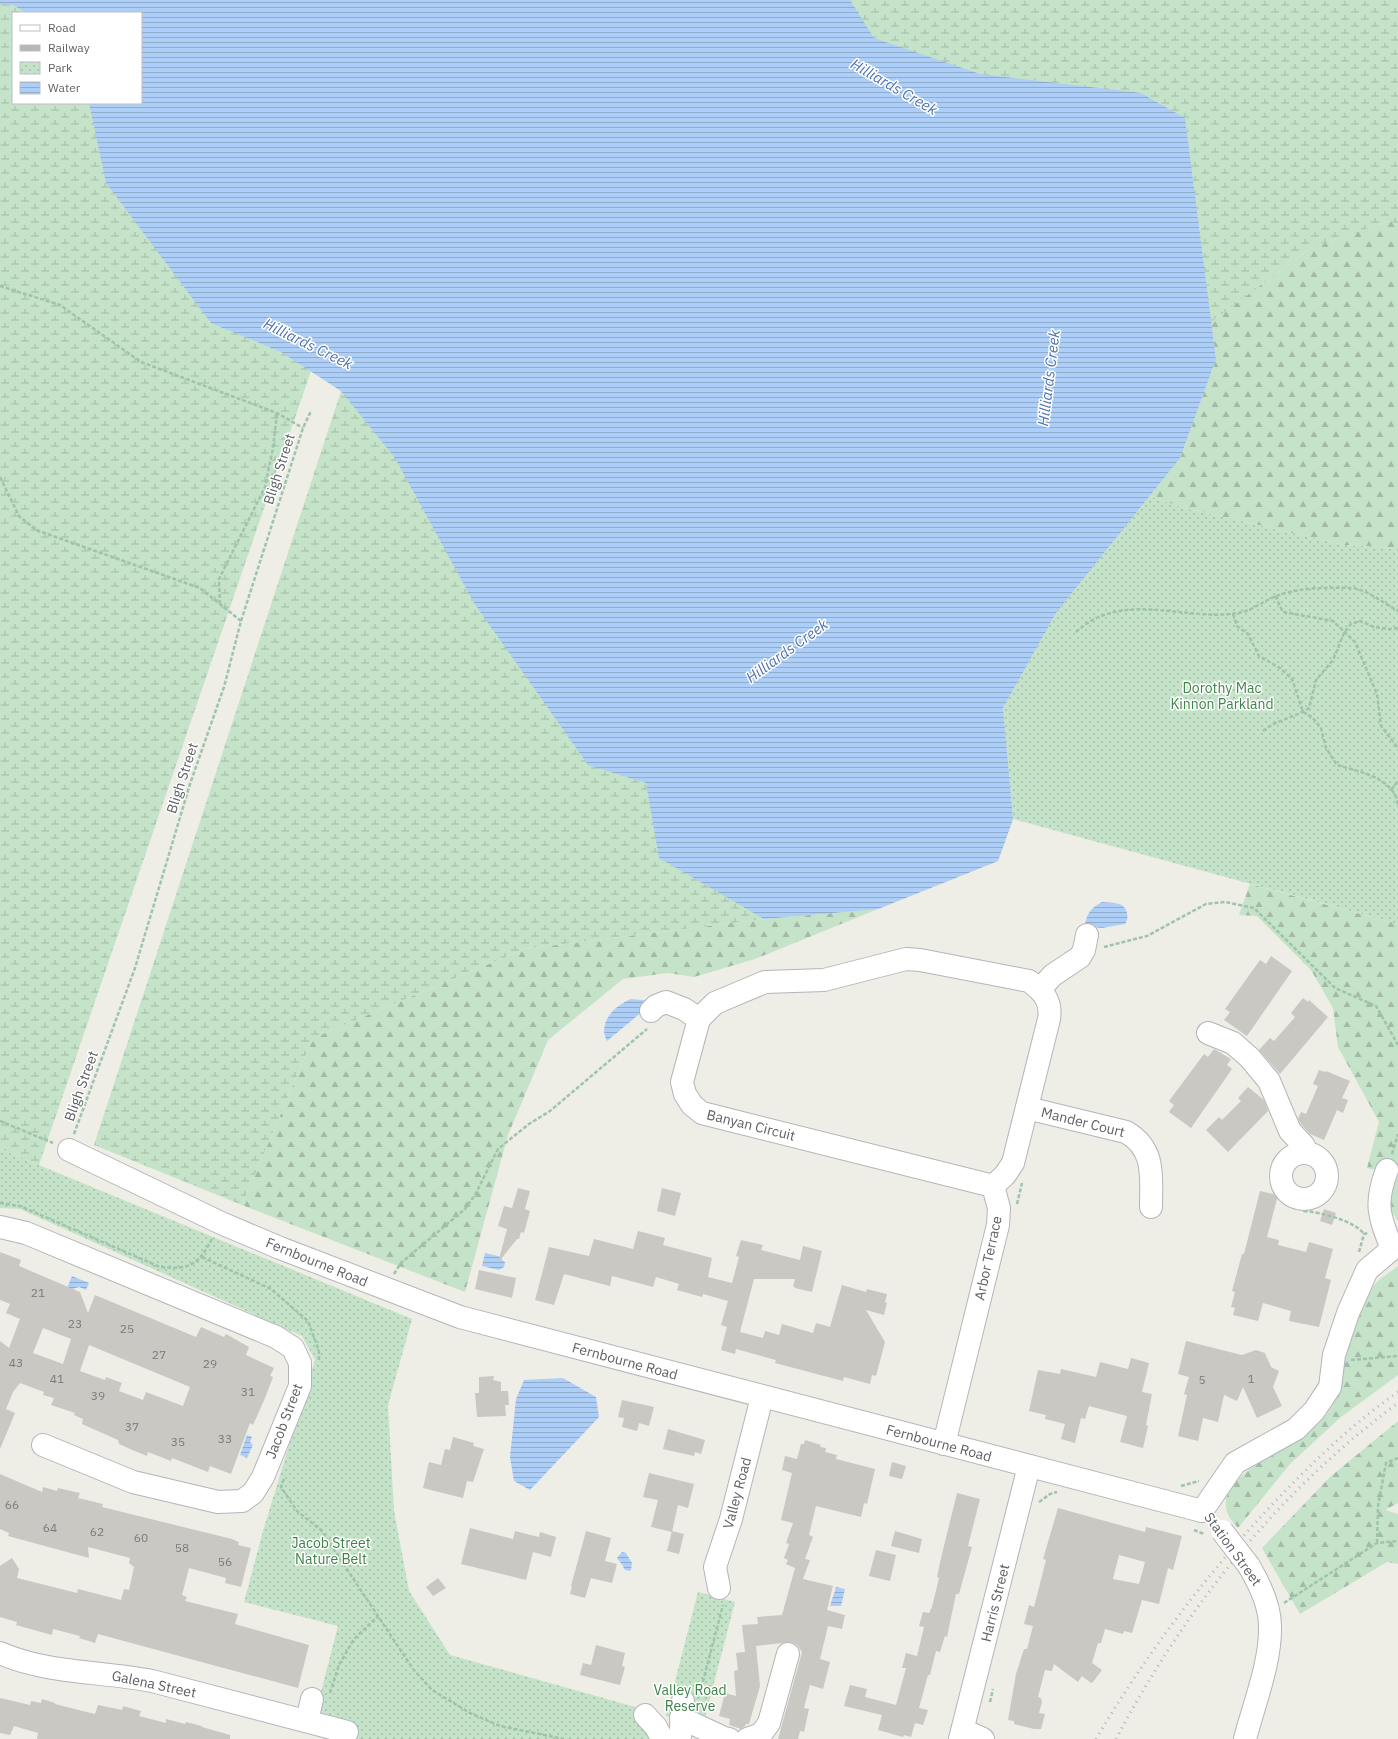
<svg xmlns="http://www.w3.org/2000/svg" width="1398" height="1739" font-family="'IBM Plex Sans',sans-serif">
<style>
.forest{fill:url(#forest-firs)}
.wetland{fill:url(#wetland-marsh);fill-rule:evenodd}
.park{fill:url(#park-dots)}
.water{fill:url(#water-rules)}
.building{fill:#cac8c2;fill-rule:evenodd}
.lines{fill:none;stroke-linecap:round;stroke-linejoin:round}
.minor-casing{stroke:#b3b5b9;stroke-width:24}
.path{stroke:#9ec4ad;stroke-width:2.5;stroke-dasharray:4 2;stroke-linecap:butt}
.minor{stroke:#fff;stroke-width:22}
.rail{stroke:#b5b6b6;stroke-width:3;stroke-dasharray:1 5;stroke-linecap:butt}
.minor-bridge-casing{stroke:#b3b5b9;stroke-width:24;stroke-linecap:butt}
.minor-bridge{stroke:#fff;stroke-width:22}
.labels{text-anchor:middle;stroke-width:3;stroke-linejoin:round;paint-order:stroke}
.number-label{font-size:12px;fill:#787a7c}
.street-label{font-size:14px;fill:#5d6064;stroke:#fff}
.park-label{font-size:14px;fill:#3e8349;stroke:#fff}
.water-label{font-size:15px;font-style:italic;fill:#4e73b0;stroke:#fff}
</style>
<defs>
<pattern id="forest-firs" width="22" height="20" patternUnits="userSpaceOnUse"><rect width="22" height="20" fill="#c5e3c8"/><path d="M5 1l3.5 6h-7zM16 11l3.5 6h-7z" fill="#a3bba6"/></pattern>
<pattern id="wetland-marsh" width="20" height="14" patternUnits="userSpaceOnUse"><rect width="20" height="14" fill="#c5e3c8"/><path d="M1 5h8M5 5V1M11 12h8M15 12V8" fill="none" stroke="#a3bba6"/></pattern>
<pattern id="park-dots" width="8" height="8" patternUnits="userSpaceOnUse"><rect width="8" height="8" fill="#c5e3c8"/><path d="M2 2h.1M6 6h.1" fill="none" stroke="#a3bba6" stroke-width="1.8" stroke-linecap="round"/></pattern>
<pattern id="water-rules" width="6" height="5" patternUnits="userSpaceOnUse"><rect width="6" height="5" fill="#adcff7"/><path d="M0 2.5h6" fill="none" stroke="#90abcc"/></pattern>
</defs>
<rect width="100%" height="100%" fill="#eeede6"/>
<g class="forest">
<polygon points="1389,221 1398,225 1398,548 1344,545 1184,508 1149,496 1180,458 1216,359 1211,322 1311,248"/>
<polygon points="1250,884 1398,924 1398,1221 1389,1207 1381,1171 1367,1168 1379,1122 1338,1047 1333,1008 1311,970 1257,916 1239,915"/>
<polygon points="878,909 755,959 694,977 668,973 623,979 548,1040 508,1135 465,1292 242,1205 313,1038 524,949 764,919"/>
<path d="M1398 1266V1375L1341 1417 1290 1464 1238 1528C1233 1522 1227 1516 1226 1507 1221 1472 1300 1444 1321 1421 1340 1402 1338 1385 1343 1360 1345 1349 1368 1292 1374 1285 1381 1277 1391 1272 1398 1266Z"/>
<polygon points="1398,1421 1398,1503 1385,1510 1398,1514 1398,1564 1387,1562 1300,1614 1262,1548 1330,1477"/>
</g>
<path class="wetland" d="M0 0H1398V225L1389 221 1311 248 1211 322 1216 359 1180 458 1056 613 1003 708 1013 819 998 861 878 909 764 919 524 949 313 1038 242 1205 94 1145 341 391 311 371 39 1165 0 1149ZM13 13H141V103H13Z"/>
<g class="park">
<polygon points="1149,496 1184,508 1344,545 1398,548 1398,924 1013,819 1003,708 1056,613"/>
<polygon points="0,1149 412,1319 388,1405 394,1511 409,1591 450,1655 660,1714 654,1739 353,1739 357,1726 315,1715 338,1626 244,1602 263,1531 315,1360 302,1336 20,1209 0,1208"/>
<polygon points="698,1592 735,1602 703,1725 666,1716"/>
</g>
<g class="water">
<polygon points="0,0 850,0 874,38 980,74 1141,93 1185,118 1216,359 1180,458 1056,613 1003,708 1013,819 998,861 878,909 764,919 659,858 646,783 588,765 474,603 395,458 341,391 281,352 211,323 106,183 89,103 141,103 141,13 27,13 13,5 0,4"/>
<path d="M1102 902C1107 903 1114 902 1119 904 1127 906 1130 918 1125 924L1102 928 1085 926C1086 914 1091 908 1102 902Z"/>
<path d="M631 999 655 1001 607 1041C597 1023 615 1005 631 999Z"/>
<polygon points="485,1253 502,1257 501,1259 505,1262 504,1267 499,1270 482,1266"/>
<polygon points="72,1276 89,1283 86,1290 79,1287 69,1290 67,1288"/>
<polygon points="563,1378 596,1397 599,1417 530,1490 514,1481 510,1457 516,1399 524,1380"/>
<polygon points="247,1435 252,1437 250,1442 253,1445 247,1458 240,1455"/>
<polygon points="622,1552 626,1553 632,1563 631,1570 628,1571 624,1569 623,1566 617,1558"/>
<polygon points="836,1587 845,1589 841,1606 830,1606"/>
</g>
<g class="building">
<polygon points="1271,956 1292,971 1247,1036 1224,1020 1230,1012 1225,1009 1260,960 1266,964"/>
<polygon points="1303,998 1308,1002 1309,1000 1328,1017 1280,1074 1259,1050 1270,1038 1274,1041 1295,1017 1291,1013"/>
<polygon points="1214,1049 1231,1059 1227,1065 1232,1069 1191,1128 1169,1112 1174,1105 1169,1101 1204,1054 1208,1057"/>
<polygon points="1319,1070 1325,1072 1326,1071 1350,1081 1342,1098 1348,1100 1343,1113 1337,1110 1324,1140 1310,1134 1301,1124 1298,1119 1301,1112 1306,1114 1318,1086 1313,1084"/>
<polygon points="1248,1087 1264,1100 1268,1111 1228,1152 1206,1130 1219,1117 1222,1120 1241,1101 1238,1098"/>
<polygon points="518,1188 530,1191 525,1209 530,1211 524,1233 521,1232 519,1239 517,1239 498,1263 507,1229 498,1226 504,1206 512,1208"/>
<polygon points="662,1188 681,1193 675,1216 657,1211"/>
<polygon points="1260,1191 1278,1195 1267,1237 1279,1240 1278,1245 1306,1252 1309,1242 1333,1249 1325,1278 1331,1280 1319,1327 1289,1321 1291,1311 1263,1303 1258,1321 1233,1315 1235,1308 1231,1307 1235,1292 1232,1291 1242,1254 1244,1254"/>
<polygon points="1324,1209 1336,1213 1332,1225 1320,1221"/>
<polygon points="638,1231 665,1238 663,1245 712,1258 708,1277 732,1283 739,1257 736,1256 741,1240 763,1245 761,1250 800,1260 803,1246 822,1251 812,1292 795,1288 793,1286 795,1279 754,1279 740,1332 763,1338 765,1331 779,1335 782,1324 813,1333 816,1323 830,1327 842,1285 866,1292 867,1289 887,1294 885,1302 887,1303 884,1315 866,1310 885,1342 876,1376 872,1375 870,1384 844,1377 843,1381 775,1363 776,1360 736,1349 735,1354 721,1350 727,1327 721,1325 728,1301 703,1294 702,1297 677,1290 679,1284 656,1277 653,1287 612,1276 610,1286 564,1274 554,1305 535,1300 549,1247 589,1256 594,1239 633,1249"/>
<path d="M0 1252 21 1260 19 1266 80 1292 88 1313 95 1295 196 1337 201 1327 224 1337 226 1334 249 1347 246 1355 274 1368 270 1376 273 1377 265 1398 253 1425 250 1423 231 1474 210 1466 208 1472 172 1458 171 1461 148 1452 147 1456 130 1449 119 1444 118 1440 82 1424 83 1419 74 1415 75 1413 51 1405 54 1398 43 1395 44 1392 20 1383 13 1392 6 1409 15 1413 0 1449V1341L9 1348 20 1319 6 1313 10 1304 0 1300ZM43 1328 71 1339 63 1364 33 1353ZM89 1345 190 1387 183 1406 146 1392 143 1400 119 1391 122 1383 106 1377 105 1380 80 1371Z"/>
<polygon points="479,1270 516,1278 512,1298 475,1289"/>
<polygon points="1186,1341 1242,1355 1256,1350 1265,1353 1271,1367 1279,1371 1273,1387 1282,1406 1257,1418 1243,1387 1237,1401 1224,1395 1218,1422 1203,1418 1198,1441 1178,1436 1187,1395 1184,1394 1189,1377 1178,1374"/>
<polygon points="1131,1358 1149,1363 1142,1392 1152,1394 1146,1425 1148,1426 1143,1448 1120,1442 1127,1416 1089,1406 1085,1419 1081,1418 1075,1443 1061,1439 1065,1424 1045,1419 1046,1415 1029,1411 1038,1370 1060,1374 1061,1369 1096,1377 1100,1362 1128,1369"/>
<polygon points="494,1376 493,1380 501,1382 501,1391 508,1391 509,1405 505,1405 506,1416 477,1417 475,1393 479,1393 479,1377"/>
<polygon points="622,1400 654,1407 649,1426 639,1423 637,1431 622,1427 624,1418 618,1417"/>
<polygon points="668,1429 705,1440 701,1454 695,1452 694,1456 663,1449"/>
<polygon points="453,1437 474,1443 473,1446 484,1449 473,1482 467,1481 463,1498 423,1488 429,1462 441,1465 445,1449 450,1450"/>
<polygon points="805,1440 821,1445 820,1447 826,1448 825,1452 837,1455 836,1459 875,1469 867,1504 864,1503 861,1517 816,1506 809,1535 813,1537 805,1559 810,1560 803,1579 833,1586 827,1610 845,1615 842,1629 828,1626 820,1659 830,1662 823,1689 810,1685 804,1708 809,1709 804,1732 800,1731 798,1739 778,1739 802,1652 797,1645 792,1642 756,1646 760,1686 749,1724 746,1724 745,1726 741,1729 729,1725 730,1719 719,1716 725,1693 736,1696 734,1671 738,1670 736,1653 745,1652 742,1625 758,1624 757,1617 782,1615 795,1568 786,1564 788,1560 784,1558 789,1544 786,1543 793,1523 781,1520 792,1473 782,1470 785,1456 797,1459 801,1444 804,1444"/>
<polygon points="892,1462 906,1466 902,1479 889,1476"/>
<polygon points="649,1473 694,1484 688,1508 678,1505 672,1532 651,1527 658,1500 643,1497"/>
<polygon points="0,1474 42,1492 43,1487 57,1491 58,1488 80,1493 78,1498 103,1504 102,1507 232,1539 239,1542 238,1545 251,1548 241,1587 225,1583 226,1578 189,1568 182,1595 187,1597 185,1601 238,1614 235,1624 309,1645 298,1688 98,1634 95,1643 79,1638 80,1636 53,1629 52,1635 16,1625 17,1622 0,1617 0,1566 12,1558 19,1569 17,1578 77,1593 78,1589 121,1600 124,1589 129,1590 134,1567 129,1563 130,1558 88,1547 89,1558 8,1536 9,1533 0,1529"/>
<polygon points="957,1493 980,1499 968,1546 972,1547 959,1594 956,1594 947,1637 945,1636 940,1652 936,1651 930,1675 928,1675 919,1708 928,1710 923,1725 915,1723 911,1737 904,1735 903,1737 878,1730 882,1715 844,1706 850,1685 867,1689 865,1697 896,1705 906,1668 902,1668 906,1653 917,1656 924,1627 919,1626 923,1612 929,1613 932,1607 939,1578 937,1577 941,1558"/>
<path d="M1058 1508 1145 1532 1146 1527 1182 1536 1173 1570 1168 1568 1159 1604 1142 1600 1132 1633 1124 1631 1123 1634 1105 1629 1101 1643H1098L1092 1663 1102 1670 1093 1682 1091 1683 1082 1676 1078 1682 1054 1664 1052 1671 1045 1670 1038 1697 1041 1698 1042 1702 1039 1713 1045 1714 1041 1729H1034L1014 1724V1721L1008 1720 1016 1674 1024 1649H1027L1033 1626 1024 1624 1029 1605 1034 1607 1046 1560 1043 1559ZM1119 1555 1145 1562 1139 1584 1113 1579Z"/>
<polygon points="470,1528 513,1539 515,1531 539,1537 540,1532 556,1537 551,1557 533,1552 526,1580 461,1564"/>
<polygon points="586,1531 611,1538 605,1561 617,1564 612,1583 591,1578 585,1598 570,1594 572,1587 571,1586"/>
<polygon points="672,1531 684,1534 679,1554 667,1551"/>
<polygon points="895,1531 922,1539 919,1553 891,1546"/>
<polygon points="876,1550 896,1555 890,1581 869,1576"/>
<polygon points="438,1578 446,1588 433,1596 426,1587"/>
<polygon points="596,1645 625,1653 622,1666 625,1667 620,1685 580,1675 583,1663 591,1665"/>
<polygon points="0,1698 30,1705 31,1701 41,1703 42,1699 55,1703 55,1704 95,1714 98,1705 122,1710 123,1706 141,1711 139,1716 166,1723 166,1719 185,1724 186,1722 202,1726 202,1727 230,1735 230,1739 37,1739 38,1733 14,1726 10,1735 0,1733"/>
</g>
<g class="lines">
<defs>
<g id="minor">
<polyline points="1040,989 1053,975 1080,957 1084,950 1087,935"/>
<polyline points="651,1011 656,1006 666,1002 684,1009 699,1019"/>
<polyline points="1208,1033 1233,1043 1250,1058 1269,1081 1290,1131 1304,1146 1303,1152"/>
<path d="M1027 1108 1126 1132C1156 1149 1151 1177 1151 1207"/>
<polyline points="69,1150 221,1223 280,1248 460,1317 1202,1511"/>
<circle cx="1304" cy="1176" r="23"/>
<polyline points="0,1227 26,1233 276,1337 293,1348 300,1363 300,1386 263,1477 253,1493 242,1501 218,1502 133,1482 43,1445"/>
<path d="M944 1444 998 1225 999 1208 993 1186 1005 1175 1013 1163 1049 1019C1052 1001 1043 991 1029 981L920 960 906 959 824 980 765 982 715 1003 699 1019 682 1082 685 1094 692 1105 702 1113 993 1186"/>
<path d="M1202 1511 1235 1463 1296 1429 1314 1411 1330 1387 1334 1355 1348 1313 1367 1270 1392 1249C1379 1216 1374 1204 1387 1170"/>
<polyline points="719,1588 715,1567 731,1519 762,1397"/>
<path d="M0 1653C48 1674 101 1671 152 1681L347 1732"/>
<polyline points="645,1715 656,1727 662,1739"/>
<polyline points="681,1718 724,1738 729,1739"/>
<polyline points="307,1721 312,1699"/>
<polyline points="963,1730 983,1739"/>
<polyline points="680,1739 683,1701"/>
<polyline points="747,1739 761,1734 769,1723 788,1654"/>
<polyline points="960,1739 1029,1466"/>
<path d="M1245 1739C1254 1704 1271 1662 1270 1626 1270 1606 1259 1583 1249 1566"/>
</g>
</defs>
<use href="#minor" class="minor-casing"/>
<g class="path">
<polyline points="0,286 60,305 141,362 277,413 303,428"/>
<polyline points="0,477 19,516 36,530 200,588 241,621"/>
<polyline points="1275,596 1283,612 1333,621 1355,642 1377,694 1381,726 1398,748"/>
<polyline points="220,604 219,579 265,487 273,448 277,413"/>
<path d="M1233 614 1237 626 1248 634 1259 656 1280 668 1292 679 1303 712 1312 717 1321 728 1326 748 1337 765C1356 771 1382 775 1394 793 1396 796 1397 802 1398 805"/>
<path d="M1076 632C1123 589 1184 622 1238 613 1251 611 1262 602 1274 597 1294 588 1327 587 1349 588 1366 588 1383 603 1398 611"/>
<path d="M1263 731C1276 720 1294 718 1309 708L1316 680 1333 660 1344 633 1351 624 1360 621 1374 627 1389 629 1398 628"/>
<polyline points="1391,790 1398,781"/>
<polyline points="1104,947 1147,936 1206,904 1225,902 1254,908 1335,988 1376,1006 1398,1045"/>
<polyline points="0,1121 53,1143"/>
<polyline points="74,1134 135,968 190,784 224,687 241,621 303,428 311,411"/>
<polyline points="1392,1154 1398,1134"/>
<path d="M1302 1199 1304 1211C1320 1212 1355 1221 1364 1234"/>
<path d="M0 1203 20 1206 160 1267C190 1270 198 1265 212 1239"/>
<polyline points="1017,1204 1022,1183"/>
<polyline points="1359,1252 1364,1234 1368,1233"/>
<polyline points="202,1257 271,1289 308,1321 319,1351 319,1360"/>
<polyline points="394,1274 401,1263 465,1209 475,1195 498,1149 529,1124 550,1111 647,1029"/>
<polyline points="1351,1360 1398,1356"/>
<polyline points="284,1479 281,1487 297,1511 321,1530 413,1669 432,1690 470,1713 500,1726 564,1739"/>
<polyline points="1181,1486 1199,1481"/>
<polyline points="1039,1502 1050,1494 1057,1492"/>
<polyline points="1194,1530 1204,1534"/>
<polyline points="1377,1543 1378,1506 1386,1463 1398,1458"/>
<polyline points="1284,1603 1377,1543 1398,1541"/>
<polyline points="695,1690 702,1685 723,1605"/>
<polyline points="330,1693 339,1665 354,1639 378,1616"/>
<polyline points="990,1702 993,1689"/>
</g>
<use href="#minor" class="minor"/>
<g class="rail">
<path d="M1096 1739C1152 1644 1221 1555 1299 1477 1330 1446 1362 1417 1398 1392"/>
<path d="M1116 1739C1185 1608 1279 1491 1398 1403"/>
</g>
<defs>
<polyline id="minor-bridge" points="1222,1531 1249,1566"/>
</defs>
<use href="#minor-bridge" class="minor-bridge-casing"/>
<use href="#minor-bridge" class="minor-bridge"/>
</g>
<g class="labels">
<g class="number-label">
<text x="38" y="1297">21</text>
<text x="75" y="1328">23</text>
<text x="127" y="1333">25</text>
<text x="159" y="1359">27</text>
<text x="16" y="1367">43</text>
<text x="210" y="1368">29</text>
<text x="57" y="1383">41</text>
<text x="1251" y="1383">1</text>
<text x="1202" y="1384">5</text>
<text x="248" y="1396">31</text>
<text x="98" y="1400">39</text>
<text x="132" y="1431">37</text>
<text x="225" y="1443">33</text>
<text x="178" y="1446">35</text>
<text x="12" y="1509">66</text>
<text x="50" y="1532">64</text>
<text x="97" y="1536">62</text>
<text x="141" y="1542">60</text>
<text x="182" y="1552">58</text>
<text x="225" y="1566">56</text>
</g>
<g class="street-label">
<text transform="translate(279 469) rotate(-72)" y="5">Bligh Street</text>
<text transform="translate(182 778) rotate(-72)" y="5">Bligh Street</text>
<text transform="translate(81 1086) rotate(-70)" y="5">Bligh Street</text>
<text transform="translate(1083 1122) rotate(14)" y="5">Mander Court</text>
<text transform="translate(751 1125) rotate(14)" y="5">Banyan Circuit</text>
<text transform="translate(988 1258) rotate(-78)" y="5">Arbor Terrace</text>
<text transform="translate(317 1262) rotate(22)" y="5">Fernbourne Road</text>
<text transform="translate(625 1361) rotate(15)" y="5">Fernbourne Road</text>
<text transform="translate(284 1421) rotate(-69)" y="5">Jacob Street</text>
<text transform="translate(939 1443) rotate(15)" y="5">Fernbourne Road</text>
<text transform="translate(737 1493) rotate(-75)" y="5">Valley Road</text>
<text transform="translate(1233 1549) rotate(54)" y="5">Station Street</text>
<text transform="translate(995 1603) rotate(-76)" y="5">Harris Street</text>
<text transform="translate(154 1684) rotate(12)" y="5">Galena Street</text>
</g>
<g class="park-label">
<text x="1222" y="693">Dorothy Mac<tspan x="1222" dy="16">Kinnon Parkland</tspan></text>
<text x="331" y="1548">Jacob Street<tspan x="331" dy="16">Nature Belt</tspan></text>
<text x="690" y="1695">Valley Road<tspan x="690" dy="16">Reserve</tspan></text>
</g>
<g class="water-label">
<text transform="translate(894 87) rotate(30)" y="5">Hilliards Creek</text>
<text transform="translate(308 344) rotate(26)" y="5">Hilliards Creek</text>
<text transform="translate(1049 378) rotate(-83)" y="5">Hilliards Creek</text>
<text transform="translate(787 651) rotate(-36)" y="5">Hilliards Creek</text>
</g>
</g>
<rect x="12" y="12" width="130" height="92" fill="#ffffff" stroke="#bebfc1"/>
<rect x="20" y="25" width="20" height="6" fill="#ffffff" stroke="#bebfc1"/>
<text x="48" y="32" font-size="12" fill="#5d6064">Road</text>
<rect x="20" y="45" width="20" height="6" fill="#b5b6b6" stroke="#bebfc1"/>
<text x="48" y="52" font-size="12" fill="#5d6064">Railway</text>
<rect x="20" y="62" width="20" height="12" fill="url(#park-dots)" stroke="#bebfc1"/>
<text x="48" y="72" font-size="12" fill="#5d6064">Park</text>
<rect x="20" y="82" width="20" height="12" fill="url(#water-rules)" stroke="#bebfc1"/>
<text x="48" y="92" font-size="12" fill="#5d6064">Water</text>
</svg>
